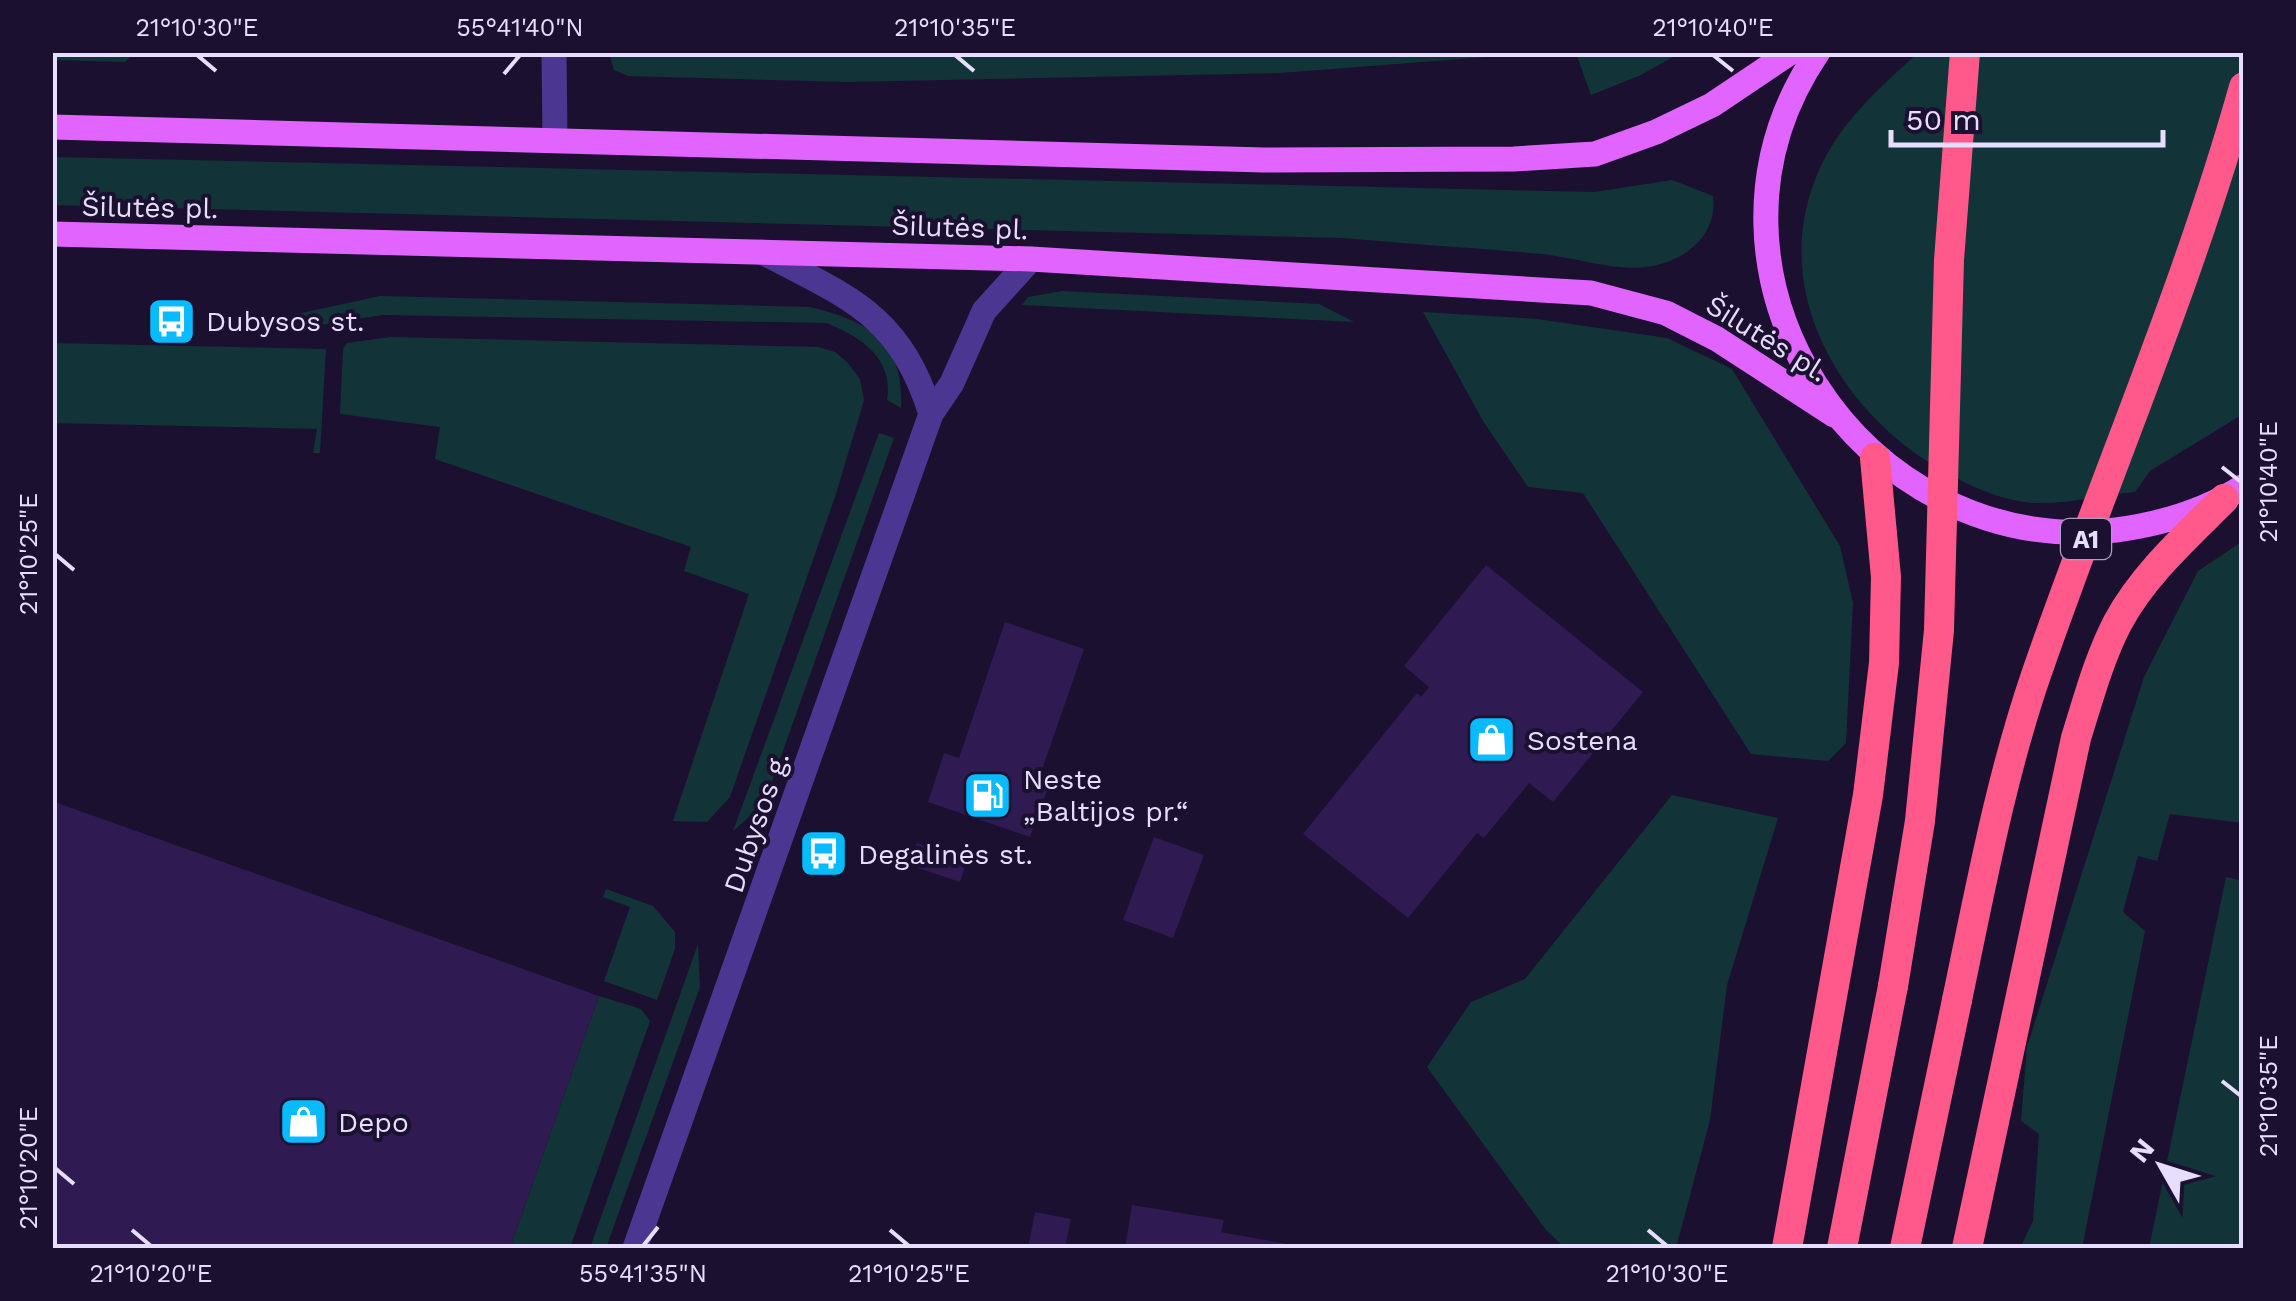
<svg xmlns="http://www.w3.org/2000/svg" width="2296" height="1301" font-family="'Work Sans',sans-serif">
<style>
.green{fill:#123439}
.building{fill:#2f1a51}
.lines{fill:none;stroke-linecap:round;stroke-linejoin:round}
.minor{stroke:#4b3791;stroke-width:25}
.major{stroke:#e164ff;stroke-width:25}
.highway{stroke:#ff588a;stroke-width:30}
.highway-bridge{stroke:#ff588a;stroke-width:30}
.ticks{fill:none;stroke:#e7ddff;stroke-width:4}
.labels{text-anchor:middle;stroke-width:8;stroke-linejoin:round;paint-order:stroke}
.shield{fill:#1b102f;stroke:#aaa0c1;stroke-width:2.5}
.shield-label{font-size:25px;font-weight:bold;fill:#e7ddff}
.street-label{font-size:28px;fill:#e7ddff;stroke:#1b102f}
.poi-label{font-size:28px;fill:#e7ddff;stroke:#1b102f;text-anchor:start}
.neatline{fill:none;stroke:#e7ddff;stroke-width:4}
.ticks-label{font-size:25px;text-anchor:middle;fill:#e7ddff}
</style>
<rect width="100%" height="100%" fill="#1b102f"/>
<g class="green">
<polygon points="53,52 134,52 134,53 125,62 53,60"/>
<polygon points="609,53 609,52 1540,53 1280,73 847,82 628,76 614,70"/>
<polygon points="1576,53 1576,52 1680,53 1641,75 1591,95"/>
<path d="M1918 53H2243V414L2150 471 2135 492C2103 495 2068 504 2036 503 2007 502 1973 488 1949 474 1845 419 1767 294 1817 175 1838 124 1878 89 1918 53Z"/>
<path d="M53 157 1595 192 1672 180 1713 196C1717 229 1695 253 1664 263 1625 276 1581 258 1542 254 1476 248 1409 244 1342 238L53 205Z"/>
<polygon points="1062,291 1319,304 1354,322 1022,305 1028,297"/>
<path d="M380 296 810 307C868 321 905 342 901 408L887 400C894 358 860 336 826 323L382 315 320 325 250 324Z"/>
<polygon points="1423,312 1537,319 1667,338 1732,369 1840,546 1853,603 1846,743 1828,761 1751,754 1583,493 1528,487 1483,421"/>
<polygon points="391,337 818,347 835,352 847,362 860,379 864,400 836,494 730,797 707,822 673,821 749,594 684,571 691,547 435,459 440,427 340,414 343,349 347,343"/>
<polygon points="53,343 326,349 320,453 313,453 317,429 53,423"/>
<polygon points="879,433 894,438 773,779 755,812 733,831"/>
<polygon points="2243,541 2243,823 2170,814 2157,861 2138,856 2123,912 2145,931 2082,1248 2020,1248 2033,1221 2039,1134 2021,1121 2027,1047 2144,677 2198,571"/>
<polygon points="1672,795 1778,818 1727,985 1710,1120 1676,1248 1565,1248 1546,1230 1427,1067 1471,1002 1525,979"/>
<polygon points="2226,877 2244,881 2243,1248 2149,1248"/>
<polygon points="606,889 653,906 675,932 675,949 657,1000 604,981 630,907 603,897"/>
<polygon points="698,944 700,987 606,1248 590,1248"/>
<polygon points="599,996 641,1009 650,1021 570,1248 510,1248"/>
</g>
<g class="building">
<polygon points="1486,565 1643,692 1553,802 1529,783 1484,838 1477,833 1408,918 1303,834 1417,693 1421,697 1429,687 1404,666"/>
<polygon points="1005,622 1084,649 1037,784 1048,788 1030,837 928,802 944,753 959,758"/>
<polygon points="52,801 599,996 510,1248 52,1248"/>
<polygon points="1154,837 1204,855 1173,938 1123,920"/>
<polygon points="917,843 967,860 960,882 909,865"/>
<polygon points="1132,1205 1224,1220 1221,1232 1309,1248 1125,1248"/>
<polygon points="1035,1212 1071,1219 1065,1248 1028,1248"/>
</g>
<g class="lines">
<g class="minor">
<polyline points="554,52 555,140"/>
<path d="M762 252C849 298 899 313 931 414"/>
<polyline points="635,1248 931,414 952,383 984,311 1031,259"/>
</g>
<g class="major">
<path d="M1818 52C1669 270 1861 561 2116 530 2161 524 2205 511 2244 486"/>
<polyline points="52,127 1264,160 1514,159 1595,154 1656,132 1712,105 1791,52"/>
<polyline points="52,234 1031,259 1591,293 1666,313 1717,339 1834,415"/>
</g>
<g class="highway">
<polyline points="1787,1248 1868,795 1884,663 1886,577 1875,458"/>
<polyline points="1842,1248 1893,986"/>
<polyline points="1905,1248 1957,1000"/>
<path d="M1967 1248 2076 738C2088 700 2099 658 2118 622 2144 574 2186 537 2224 499"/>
</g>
<g class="highway-bridge">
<polyline points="1893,986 1920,821 1939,630 1949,260 1965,52"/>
<path d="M1957 1000C1980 891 2000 780 2036 675 2104 478 2188 287 2244 87"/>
</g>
</g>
<path class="ticks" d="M197 55 216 71M955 55 974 71M1713 55 1733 71M504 74 520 55M2222 467 2241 482M55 554 74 570M2222 1081 2241 1096M55 1168 74 1184M132 1230 151 1246M890 1230 909 1246M1648 1230 1667 1246M643 1246 658 1227"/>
<defs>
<symbol id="bus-square" viewBox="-11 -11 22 22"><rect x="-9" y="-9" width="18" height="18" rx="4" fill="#09baff" stroke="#1b102f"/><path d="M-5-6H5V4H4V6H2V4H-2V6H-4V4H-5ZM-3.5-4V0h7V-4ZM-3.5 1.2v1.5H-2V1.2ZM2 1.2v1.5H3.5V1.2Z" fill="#fff"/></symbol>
<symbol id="shop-square" viewBox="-11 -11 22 22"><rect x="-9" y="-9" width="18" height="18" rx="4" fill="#09baff" stroke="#1b102f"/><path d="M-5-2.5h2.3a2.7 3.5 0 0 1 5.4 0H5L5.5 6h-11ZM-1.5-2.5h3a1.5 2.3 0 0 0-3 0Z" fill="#fff"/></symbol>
<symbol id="fuel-square" viewBox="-11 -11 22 22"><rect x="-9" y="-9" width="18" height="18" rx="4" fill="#09baff" stroke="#1b102f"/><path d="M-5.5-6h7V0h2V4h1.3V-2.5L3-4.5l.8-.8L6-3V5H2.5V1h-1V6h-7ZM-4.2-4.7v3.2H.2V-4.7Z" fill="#fff"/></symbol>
</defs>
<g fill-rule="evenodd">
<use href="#bus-square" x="144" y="294" width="55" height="55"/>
<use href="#shop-square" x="1464" y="712" width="55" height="55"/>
<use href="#fuel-square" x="960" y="768" width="55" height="55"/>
<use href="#bus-square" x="796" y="826" width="55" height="55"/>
<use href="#shop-square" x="276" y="1094" width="55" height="55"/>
</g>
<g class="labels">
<rect class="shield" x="2061" y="519" width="50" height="40" rx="8"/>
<g class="shield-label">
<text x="2086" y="548">A1</text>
</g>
<g class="street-label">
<text transform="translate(150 207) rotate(1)" y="10">Šilutės pl.</text>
<text transform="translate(960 227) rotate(2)" y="10">Šilutės pl.</text>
<text transform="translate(1767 338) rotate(32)" y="10">Šilutės pl.</text>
<text transform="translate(756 822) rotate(-71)" y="10">Dubysos g.</text>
</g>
<g class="poi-label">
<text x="206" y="331">Dubysos st.</text>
<text x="1527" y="750">Sostena</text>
<text x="1023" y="789">Neste<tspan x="1023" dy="32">„Baltijos pr.“</tspan></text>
<text x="858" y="864">Degalinės st.</text>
<text x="338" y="1132">Depo</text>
</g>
</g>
<rect width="2296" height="1301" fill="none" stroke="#1b102f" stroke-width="110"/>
<g transform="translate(2161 1166) rotate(309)" stroke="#1b102f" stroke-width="8" paint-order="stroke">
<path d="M0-8L18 38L0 25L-18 38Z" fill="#e7ddff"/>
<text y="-15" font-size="28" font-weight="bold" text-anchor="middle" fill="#e7ddff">N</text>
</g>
<path d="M1891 130v15h272v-15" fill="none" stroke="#e7ddff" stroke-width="5"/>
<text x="1906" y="130" font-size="30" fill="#e7ddff" stroke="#1b102f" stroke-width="8" paint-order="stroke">50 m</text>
<rect x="55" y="55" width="2186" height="1191" class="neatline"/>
<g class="ticks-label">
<text x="197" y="36">21°10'30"E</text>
<text x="520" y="36">55°41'40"N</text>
<text x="955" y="36">21°10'35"E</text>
<text x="1713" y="36">21°10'40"E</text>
<text transform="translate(2268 482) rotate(-90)" y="9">21°10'40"E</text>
<text transform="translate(28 554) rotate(-90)" y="9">21°10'25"E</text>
<text transform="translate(2268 1096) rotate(-90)" y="9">21°10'35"E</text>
<text transform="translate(28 1168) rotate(-90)" y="9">21°10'20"E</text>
<text x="151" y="1282">21°10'20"E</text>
<text x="643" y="1282">55°41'35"N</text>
<text x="909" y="1282">21°10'25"E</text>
<text x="1667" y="1282">21°10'30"E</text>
</g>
</svg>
